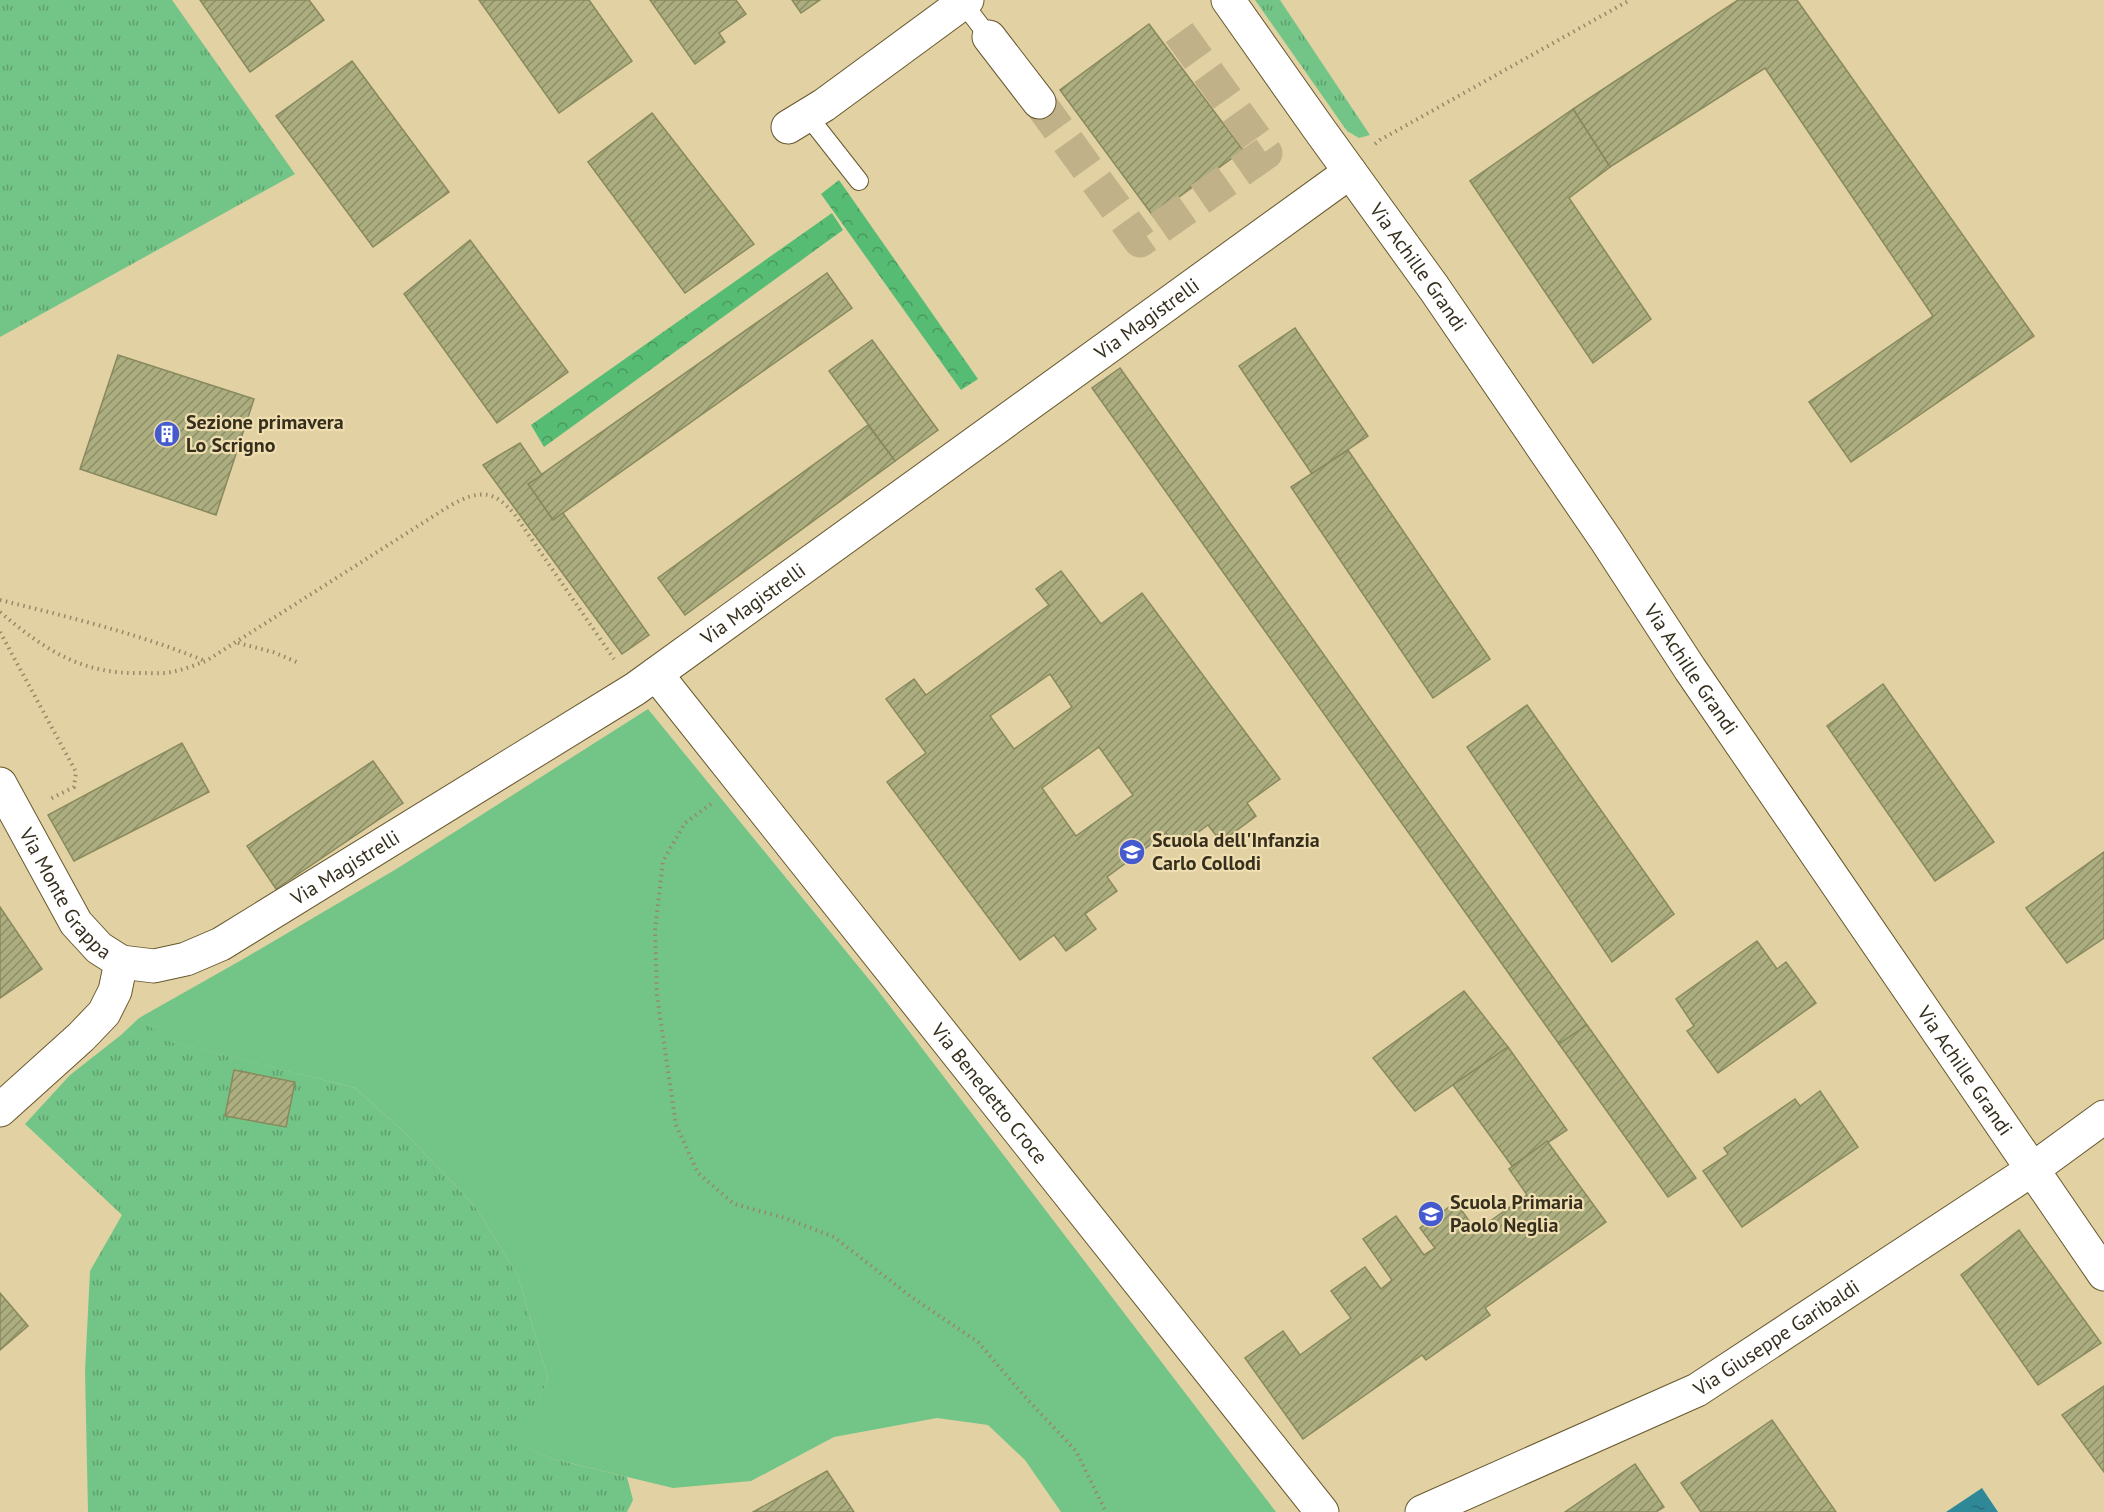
<svg xmlns="http://www.w3.org/2000/svg" width="2104" height="1512" font-family="'PT Sans',sans-serif">
<style>
.grass{fill:url(#grass-tufts)}
.forest{fill:url(#forest-crowns)}
.park{fill:#73c587}
.water{fill:url(#water-ripples)}
.building{fill:url(#building-hatch);stroke:#888a5d;stroke-width:1.5;fill-rule:evenodd}
.lines{fill:none;stroke-linecap:round;stroke-linejoin:round}
.street-tunnel{stroke:#c0b188;stroke-width:33;stroke-dasharray:33 16;stroke-linecap:butt}
.lane-casing{stroke:#67582e;stroke-width:20}
.street-casing{stroke:#67582e;stroke-width:35}
.secondary-casing{stroke:#67582e;stroke-width:35}
.path{stroke:#958967;stroke-width:4;stroke-dasharray:1.5 4.5;stroke-linecap:butt}
.lane{stroke:#fff;stroke-width:18}
.street{stroke:#fff;stroke-width:33}
.secondary{stroke:#fff;stroke-width:33}
.labels{text-anchor:middle;stroke-width:4.5;stroke-linejoin:round;paint-order:stroke}
.street-label{font-size:20px;fill:#362f1d;stroke:#efdeb0}
.poi-label{font-size:20px;font-weight:bold;fill:#362f1d;stroke:#efdeb0;text-anchor:start}
</style>
<defs>
<pattern id="grass-tufts" width="24" height="20" patternUnits="userSpaceOnUse" patternTransform="scale(1.5)"><rect width="24" height="20" fill="#73c587"/><path d="M3 7l-1-3M5 7V3M7 7l1-3M15 17l-1-3M17 17v-4M19 17l1-3" fill="none" stroke="#5fa06e"/></pattern>
<pattern id="forest-crowns" width="20" height="18" patternUnits="userSpaceOnUse" patternTransform="scale(1.5)"><rect width="20" height="18" fill="#57bc73"/><path d="M2 6a3 3 0 1 1 6 0M12 15a3 3 0 1 1 6 0" fill="none" stroke="#49995e"/></pattern>
<pattern id="water-ripples" width="26" height="14" patternUnits="userSpaceOnUse" patternTransform="scale(1.5)"><rect width="26" height="14" fill="#2f8897"/><path d="M2 4q2-2 4 0t4 0M15 11q2-2 4 0t4 0" fill="none" stroke="#29707b"/></pattern>
<pattern id="building-hatch" width="6" height="6" patternUnits="userSpaceOnUse" patternTransform="scale(1.5)"><rect width="6" height="6" fill="#acae80"/><path d="M-1 1l2-2M0 6l6-6M5 7l2-2" fill="none" stroke="#8d8e68"/></pattern>
</defs>
<rect width="100%" height="100%" fill="#e2d1a3"/>
<g class="grass">
<polygon points="0,0 172,0 295,174 0,337"/>
<polygon points="1255,0 1280,0 1370,135 1359,138 1347,131"/>
<polygon points="139,1018 172,1042 355,1088 404,1132 475,1206 518,1276 548,1379 519,1444 553,1459 627,1477 633,1500 627,1512 88,1512 85,1371 90,1271 122,1215 25,1124 70,1075 121,1035"/>
</g>
<g class="forest">
<polygon points="839,180 978,379 961,390 821,194"/>
<polygon points="832,213 843,230 544,447 531,425"/>
</g>
<polygon class="park" points="648,709 876,988 1276,1512 1061,1512 1025,1460 988,1425 937,1418 834,1437 751,1481 673,1488 553,1459 518,1444 548,1379 518,1276 475,1206 404,1132 355,1088 171,1042 139,1018 245,958 398,868"/>
<polygon class="water" points="1982,1488 1998,1512 1946,1512"/>
<g class="building">
<polygon points="200,0 309,0 324,20 250,72"/>
<polygon points="479,0 589,0 632,61 559,113"/>
<polygon points="650,0 736,0 746,14 719,33 725,42 695,64"/>
<polygon points="792,0 820,0 801,13"/>
<polygon points="1738,0 1797,0 2034,336 1851,462 1809,402 1933,316 1765,68 1610,167 1573,109"/>
<polygon points="1149,24 1243,150 1153,216 1060,90"/>
<polygon points="352,61 449,192 373,247 276,116"/>
<polygon points="1573,109 1610,167 1569,198 1651,319 1593,363 1470,181"/>
<polygon points="652,113 754,244 685,293 588,162"/>
<polygon points="470,240 568,372 497,423 404,294"/>
<polygon points="827,273 852,308 553,520 528,484"/>
<polygon points="1295,328 1368,436 1312,474 1239,366"/>
<polygon points="872,340 938,430 895,461 829,371"/>
<polygon points="118,355 254,399 216,515 80,469"/>
<polygon points="1120,368 1587,1025 1559,1044 1092,388"/>
<polygon points="868,425 895,461 685,615 658,578"/>
<polygon points="520,443 542,475 528,484 553,520 563,513 649,635 622,654 483,465"/>
<polygon points="1348,450 1490,659 1433,698 1291,487"/>
<path d="M1061 571 1101 624 1142 593 1280 779 1247 803 1256 816 1221 842 1208 825 1177 848 1166 833 1107 877 1117 891 1085 914 1096 929 1066 951 1054 935 1020 960 887 782 926 753 886 699 914 679 926 695 1049 605 1036 589ZM1050 674 1072 707 1014 749 990 716ZM1099 747 1133 795 1076 836 1042 788Z"/>
<polygon points="1883,684 1994,842 1935,881 1827,726"/>
<polygon points="1527,705 1674,914 1612,962 1467,747"/>
<polygon points="182,743 209,792 74,861 48,815"/>
<polygon points="373,761 403,803 276,889 247,846"/>
<polygon points="2104,852 2104,938 2067,963 2026,908"/>
<polygon points="0,907 42,969 0,998"/>
<polygon points="1757,941 1777,969 1786,962 1816,1003 1718,1073 1687,1031 1694,1026 1676,999"/>
<polygon points="1464,991 1508,1047 1415,1111 1373,1058"/>
<polygon points="1587,1025 1696,1178 1668,1197 1559,1044"/>
<polygon points="1508,1047 1567,1130 1512,1166 1453,1085"/>
<polygon points="234,1070 295,1082 286,1127 225,1116"/>
<polygon points="1820,1091 1858,1147 1742,1227 1703,1171 1728,1154 1724,1148 1795,1099 1800,1106"/>
<polygon points="1547,1141 1606,1222 1485,1308 1490,1315 1426,1360 1422,1355 1303,1439 1245,1358 1283,1331 1300,1355 1351,1318 1331,1291 1365,1267 1381,1289 1392,1280 1363,1239 1396,1216 1424,1255 1435,1248 1420,1228 1456,1202 1476,1231 1527,1195 1509,1169"/>
<polygon points="2019,1230 2101,1343 2038,1385 1961,1275"/>
<polygon points="0,1293 28,1326 0,1350"/>
<polygon points="2104,1386 2104,1472 2062,1415"/>
<polygon points="1772,1420 1836,1512 1701,1512 1681,1483"/>
<polygon points="1635,1464 1664,1507 1656,1512 1565,1512"/>
<polygon points="827,1471 854,1512 753,1512"/>
</g>
<g class="lines">
<polyline class="street-tunnel" points="1039,102 1140,241 1266,153 1175,27"/>
<defs>
<g id="lane">
<polyline points="963,3 989,37"/>
<polyline points="808,116 859,181"/>
</g>
<g id="street">
<path id="s1" d="M1228 0 1319 129 1434 288 1606 540 1690 669 2104 1274"/>
<polyline points="989,37 1039,102"/>
<polyline points="788,127 824,105 967,0"/>
<path id="s2" d="M656 674 1322 1512"/>
<path id="s3" d="M121 962 154 966 186 959 221 944 635 689 1350 172"/>
</g>
<g id="secondary">
<path id="s4" d="M0 784 76 923 99 948 121 962 115 991 104 1013 81 1037 0 1110"/>
<path id="s5" d="M1422 1512 1697 1390 2033 1169 2104 1117"/>
</g>
</defs>
<use href="#lane" class="lane-casing"/>
<use href="#street" class="street-casing"/>
<use href="#secondary" class="secondary-casing"/>
<g class="path">
<polyline points="1375,144 1380,140 1630,0"/>
<path d="M0 600C69 617 140 634 205 661"/>
<path d="M0 612C45 650 82 675 143 673 152 673 162 674 171 672 183 670 195 665 206 661L451 505C479 490 494 489 515 515L614 659"/>
<polyline points="0,632 76,772 74,787 50,799"/>
<polyline points="238,643 273,652 299,663"/>
<polyline points="711,804 685,823 663,861 655,930 657,996 676,1125 698,1173 734,1204 785,1218 834,1237 910,1296 978,1342 1026,1398 1076,1451 1106,1512"/>
</g>
<use href="#lane" class="lane"/>
<use href="#street" class="street"/>
<use href="#secondary" class="secondary"/>
</g>
<defs>
<symbol id="building-disc" viewBox="-11 -11 22 22"><circle r="9.5" fill="#445ace" stroke="#efdeb0"/><path d="M-4-6H4V6H1V3H-1V6H-4ZM-2.5-4.3h1.7v1.8h-1.7ZM.8-4.3h1.7v1.8H.8ZM-2.5-1h1.7V.8h-1.7ZM.8-1h1.7V.8H.8Z" fill="#fff"/></symbol>
<symbol id="school-disc" viewBox="-11 -11 22 22"><circle r="9.5" fill="#445ace" stroke="#efdeb0"/><path d="M0-5L7-2L0 1L-7-2ZM-4 1L0 2.5L4 1V4Q0 6-4 4Z" fill="#fff"/></symbol>
</defs>
<g fill-rule="evenodd">
<use href="#building-disc" x="152" y="419" width="30" height="30"/>
<use href="#school-disc" x="1117" y="837" width="30" height="30"/>
<use href="#school-disc" x="1416" y="1199" width="30" height="30"/>
</g>
<g class="labels">
<g class="street-label">
<text dy="7" stroke="none"><textPath href="#s1" startOffset="328">Via Achille Grandi</textPath></text>
<text dy="7" stroke="none"><textPath href="#s3" startOffset="1222">Via Magistrelli</textPath></text>
<text dy="7" stroke="none"><textPath href="#s3" startOffset="736">Via Magistrelli</textPath></text>
<text dy="7" stroke="none"><textPath href="#s1" startOffset="814">Via Achille Grandi</textPath></text>
<text dy="7" stroke="none"><textPath href="#s3" startOffset="250">Via Magistrelli</textPath></text>
<text dy="7" stroke="none"><textPath href="#s4" startOffset="128">Via Monte Grappa</textPath></text>
<text dy="7" stroke="none"><textPath href="#s1" startOffset="1300">Via Achille Grandi</textPath></text>
<text dy="7" stroke="none"><textPath href="#s2" startOffset="536">Via Benedetto Croce</textPath></text>
<text dy="7" stroke="none"><textPath href="#s5" startOffset="396">Via Giuseppe Garibaldi</textPath></text>
</g>
<g class="poi-label">
<text x="186" y="429">Sezione primavera<tspan x="186" dy="23">Lo Scrigno</tspan></text>
<text x="1152" y="847">Scuola dell'Infanzia<tspan x="1152" dy="23">Carlo Collodi</tspan></text>
<text x="1450" y="1209">Scuola Primaria<tspan x="1450" dy="23">Paolo Neglia</tspan></text>
</g>
</g>
</svg>
